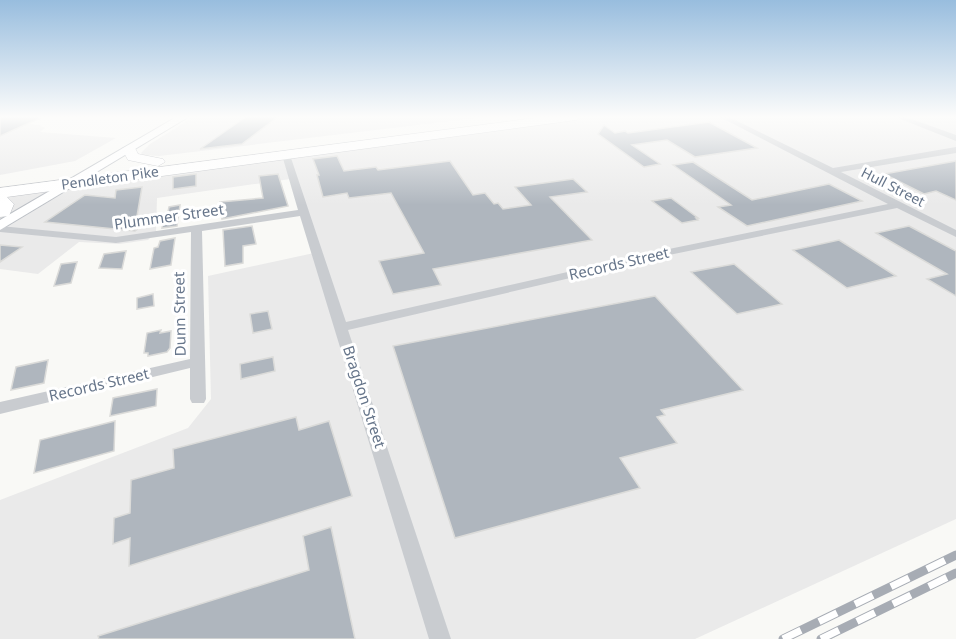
<svg xmlns="http://www.w3.org/2000/svg" width="956" height="639" font-family="'Noto Sans',sans-serif">
<style>
.built{fill:#eaeaea}
.building{fill:#afb6be;stroke:#dbdbd9;stroke-width:1.5}
.lines{fill:none;stroke-linecap:round;stroke-linejoin:round}
.secondary-casing{stroke:#bbbfc5;stroke-width:2}
.primary-casing{stroke:#bcbfc4;stroke-width:1}
.minor{fill:#c9ccd0;fill-rule:evenodd}
.secondary{fill:#fff;fill-rule:evenodd}
.primary{fill:#fff;fill-rule:evenodd}
.rail-casing{stroke:#a7acb4;stroke-width:9}
.rail{stroke:#fff;stroke-width:7;stroke-dasharray:20;stroke-linecap:butt}
.labels{text-anchor:middle;stroke-width:6;stroke-linejoin:round;paint-order:stroke}
.far-street-label{font-size:14px;fill:#66758a;stroke:#fff}
.street-label{font-size:15px;fill:#66758a;stroke:#fff}
</style>
<rect width="100%" height="100%" fill="#f9f9f6"/>
<g class="built">
<polygon points="195,116 493,116 159,156 143,155 141,153 150,144"/>
<polygon points="593,116 956,116 956,519 695,639 0,639 0,500 188,428 211,399 208,276 314,253 290,179 157,198 156,232 148,240 119,244 79,242 38,274 0,269 0,195"/>
<polygon points="0,121 39,125 45,128 40,132 116,138 75,161 0,175"/>
</g>
<g class="building">
<polygon points="0,116 45,116 0,136"/>
<polygon points="247,116 279,116 242,144 200,149"/>
<polygon points="709,122 757,148 695,157 667,140 632,145 660,164 644,167 598,134 604,125 615,133 625,131 628,133"/>
<polygon points="337,156 344,171 376,167 378,170 450,161 473,195 485,193 494,204 498,203 503,209 531,205 515,187 573,179 587,192 550,197 592,240 433,269 441,285 393,294 379,261 424,253 391,193 349,198 347,193 323,197 317,175 319,175 313,159"/>
<polygon points="956,161 956,200 936,191 924,194 884,174"/>
<polygon points="693,162 752,200 829,184 862,201 747,226 718,207 731,205 673,165"/>
<polygon points="196,174 196,186 173,189 173,177"/>
<polygon points="278,174 288,206 222,219 220,202 263,198 259,176"/>
<polygon points="142,187 137,216 152,217 135,231 45,222 85,195 115,198 116,190"/>
<polygon points="671,198 698,218 696,218 698,220 682,223 652,201"/>
<polygon points="180,205 177,226 162,228 165,213 168,212 169,207"/>
<polygon points="252,226 256,244 243,246 243,263 225,266 223,230"/>
<polygon points="909,226 956,251 956,296 927,279 947,274 876,233"/>
<polygon points="175,238 171,265 150,269 154,248 158,247 160,241"/>
<polygon points="839,240 896,276 847,288 793,250"/>
<polygon points="0,245 22,247 0,262"/>
<polygon points="126,251 122,269 99,268 104,254"/>
<polygon points="77,262 71,283 54,286 61,264"/>
<polygon points="734,264 782,304 737,314 691,272"/>
<polygon points="153,294 154,306 137,309 137,298"/>
<polygon points="655,296 743,390 661,410 665,415 657,417 677,443 620,458 640,488 455,538 393,346"/>
<polygon points="268,311 272,329 253,333 250,314"/>
<polygon points="161,330 160,333 171,331 170,348 167,352 148,356 148,353 144,353 147,333"/>
<polygon points="273,357 275,371 241,379 240,364"/>
<polygon points="48,360 44,383 11,390 16,367"/>
<polygon points="157,389 156,406 110,416 113,398"/>
<polygon points="296,417 299,430 329,421 352,496 129,566 130,538 113,544 114,518 130,513 131,480 174,468 173,449"/>
<polygon points="115,421 114,451 34,473 40,440"/>
<polygon points="331,527 355,639 99,639 98,636 309,570 303,536"/>
</g>
<g class="lines">
<defs>
<polygon id="secondary" points="178,116 190,116 0,230 0,220"/>
<g id="primary">
<polygon points="551,116 582,116 576,120 7,197 14,204 9,216 0,217 0,188"/>
<polygon points="129,145 134,146 138,154 163,159 165,162 158,166 128,160 122,149"/>
</g>
</defs>
<use href="#secondary" class="secondary-casing"/>
<use href="#primary" class="primary-casing"/>
<g class="minor">
<polygon points="718,116 727,116 833,168 956,147 956,153 841,172 956,230 956,237 897,208 669,255 348,330 451,639 429,639 300,216 202,231 206,399 204,403 192,403 190,399 190,368 0,414 0,402 190,359 191,232 116,243 0,232 0,226 116,237 298,210 282,155 286,152 290,155 346,322 669,249 888,204"/>
<polygon points="893,116 903,116 956,135 956,141"/>
</g>
<use href="#secondary" class="secondary"/>
<use href="#primary" class="primary"/>
<defs>
<g id="rail">
<polyline points="783,639 956,555"/>
<polyline points="821,639 956,573"/>
</g>
</defs>
<use href="#rail" class="rail-casing"/>
<use href="#rail" class="rail"/>
</g>
<linearGradient id="sky" x2="0" y2="1"><stop stop-color="#98bdde"/><stop offset="0.57" stop-color="#fcfcfb"/><stop offset="1" stop-color="#fcfcfb" stop-opacity="0"/></linearGradient>
<rect width="956" height="205" fill="url(#sky)"/>
<g class="labels">
<g class="far-street-label">
<text transform="translate(110 178) rotate(-8)" y="5">Pendleton Pike</text>
<text transform="translate(893 187) rotate(27)" y="5">Hull Street</text>
</g>
<g class="street-label">
<text transform="translate(169 217) rotate(-8)" y="5">Plummer Street</text>
<text transform="translate(619 264) rotate(-13)" y="5">Records Street</text>
<text transform="translate(180 314) rotate(-91)" y="5">Dunn Street</text>
<text transform="translate(99 385) rotate(-13)" y="5">Records Street</text>
<text transform="translate(364 397) rotate(72)" y="5">Bragdon Street</text>
</g>
</g>
</svg>
